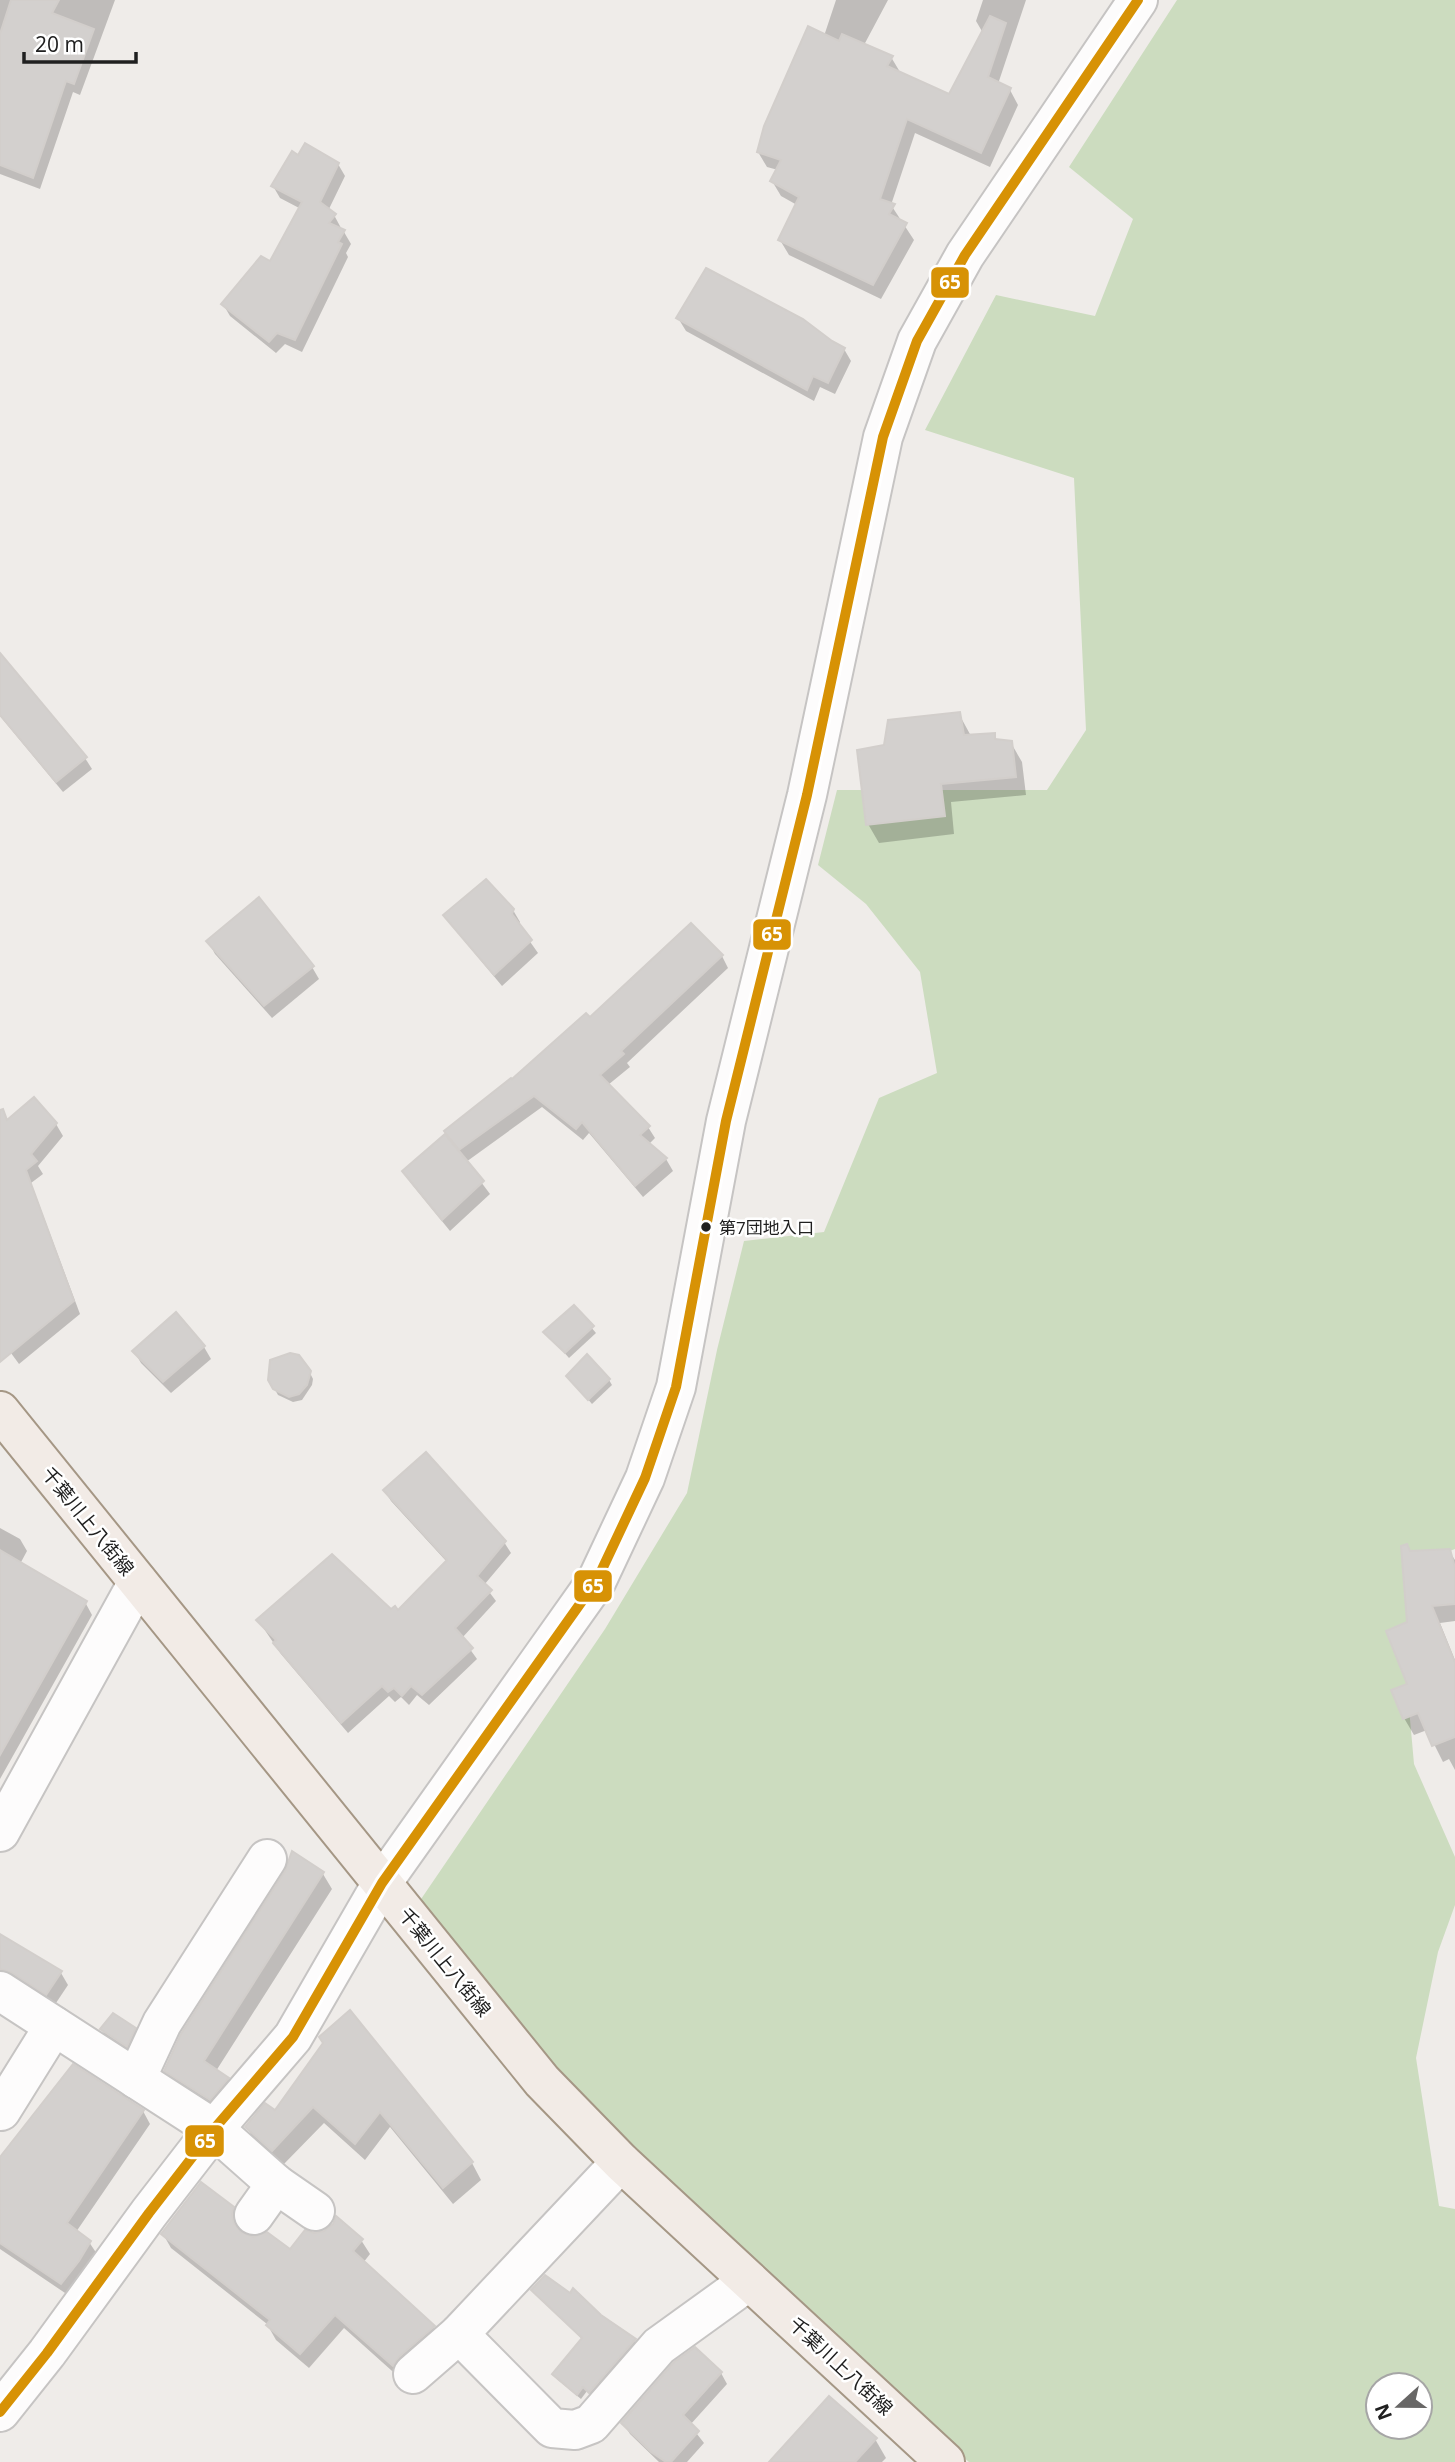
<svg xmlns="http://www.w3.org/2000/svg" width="1455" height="2462" font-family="'Open Sans','Noto Sans JP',sans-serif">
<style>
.forest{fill:#ccdcbf;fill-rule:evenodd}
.shadow{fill:#0003}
.building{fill:#d3d0ce;stroke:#d2cecb;stroke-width:2}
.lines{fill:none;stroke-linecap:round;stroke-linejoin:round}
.minor-casing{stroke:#c6c4c3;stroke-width:42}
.tertiary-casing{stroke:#c6c4c3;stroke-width:42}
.primary-casing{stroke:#a59785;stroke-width:42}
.minor{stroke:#fdfcfc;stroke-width:38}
.tertiary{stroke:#fdfcfc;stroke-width:38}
.primary{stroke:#f2ebe6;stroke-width:38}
.bus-1-casing{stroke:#fff;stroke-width:16}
.bus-1{stroke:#d79205;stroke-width:10}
.bus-dot{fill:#202020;stroke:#fff;stroke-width:2.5}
.labels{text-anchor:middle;stroke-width:5;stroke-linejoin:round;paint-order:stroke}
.bus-label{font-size:17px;fill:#202020;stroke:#fff;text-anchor:start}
.street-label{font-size:19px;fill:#202020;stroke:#fff}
.line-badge{stroke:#fff;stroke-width:2.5}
.badge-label{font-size:19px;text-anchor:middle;font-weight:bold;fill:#fff}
</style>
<rect width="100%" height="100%" fill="#efece9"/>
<path class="forest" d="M1177 0H1455V1549L1447 1552 1405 1663 1414 1764 1455 1857V1905L1438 1952 1416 2058 1439 2206 1455 2209V2462H969L916 2418 580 2104 417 1905 605 1629 687 1493 717 1350 744 1241 824 1232 879 1098 937 1073 920 972 866 904 818 865 837 790H1047L1086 730 1074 478 925 430 996 295 1095 316 1133 219 1069 167ZM1378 2385H1420V2427H1378Z"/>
<g class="shadow">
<polygon points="0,0 115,0 80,95 73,92 40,189 0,174"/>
<polygon points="836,0 888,0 864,45 891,57 900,72 950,96 983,33 976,21 983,0 1026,0 998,84 1010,90 1018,105 990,167 915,133 891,205 914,240 881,299 789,255 780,240 797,205 781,196 772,181 778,170 767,167 758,152 824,36"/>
<polygon points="299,158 338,164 345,176 328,211 334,215 341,228 340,230 344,232 351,244 346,253 348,257 302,352 285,344 276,353 230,316 223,304 271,263 301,209 280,198 273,186"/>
<polygon points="678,318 831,343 844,349 851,361 835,394 820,387 814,401 686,331"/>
<polygon points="0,659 85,758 92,769 63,792 0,716"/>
<polygon points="959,714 971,736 994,735 998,741 1011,743 1022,762 1026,795 951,802 954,834 879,843 868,824 885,747"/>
<polygon points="513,910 520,922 519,926 538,953 502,986 453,927 446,915"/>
<polygon points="691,925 722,956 728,968 627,1063 630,1067 608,1085 648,1127 655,1138 649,1144 666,1159 673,1171 643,1197 589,1133 583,1140 542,1107 466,1162 490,1194 450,1231 411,1183 404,1171 456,1147 447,1131 589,1020"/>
<polygon points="208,941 312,967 319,979 272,1018 215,954"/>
<polygon points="56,1124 63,1136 38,1166 43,1174 31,1183 80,1314 19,1364 0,1338 0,1129"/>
<polygon points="574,1307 596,1333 569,1358 546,1332"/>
<polygon points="204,1347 211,1359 171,1393 141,1363 134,1351"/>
<polygon points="304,1361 313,1379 312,1385 302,1400 293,1402 278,1395 274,1388"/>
<polygon points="568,1376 609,1380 612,1385 592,1404"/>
<polygon points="385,1491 504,1542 511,1553 484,1585 496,1601 462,1638 477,1659 429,1705 417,1695 409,1705 401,1697 395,1702 389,1696 348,1733 281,1654 258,1620 398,1612 447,1562 391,1501"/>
<polygon points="0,1528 20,1539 27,1551 20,1564 85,1602 92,1615 0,1779"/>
<polygon points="1449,1551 1455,1560 1455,1621 1440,1623 1455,1660 1455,1770 1449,1759 1443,1762 1427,1730 1414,1735 1404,1718 1409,1685 1410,1553"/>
<polygon points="323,1874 332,1889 216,2071 228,2079 237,2095 219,2115 175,2087 166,2071"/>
<polygon points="0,1936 61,1973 68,1985 54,2006 0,1976"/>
<polygon points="134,2029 141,2042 134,2058 109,2042 102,2030"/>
<polygon points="325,2044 472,2163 481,2180 453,2204 390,2127 365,2160 324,2123 282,2166 256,2144 247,2127 275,2112"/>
<polygon points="73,2066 143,2111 150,2124 76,2232 89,2242 97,2254 68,2295 0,2249 0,2160"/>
<polygon points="233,2208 242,2223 240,2235 290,2251 361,2240 370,2254 363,2263 433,2327 442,2341 401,2379 344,2328 309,2368 276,2340 267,2324 171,2248 163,2234"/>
<polygon points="533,2290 634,2341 638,2346 593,2397 587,2391 581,2399 557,2379 554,2374 583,2340"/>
<polygon points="721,2373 727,2384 690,2425 704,2443 687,2462 659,2462 630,2434 623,2423"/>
<polygon points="875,2439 886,2458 882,2462 771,2462"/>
</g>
<g class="building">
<polygon points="11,0 59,0 52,13 94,29 74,84 66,81 33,178 0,165 0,34"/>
<polygon points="990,16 1006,23 988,77 1011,88 981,153 907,119 880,199 895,204 889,214 907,223 873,285 778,240 799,197 770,181 781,160 757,152 764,126 808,26 839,41 842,34 893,56 887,66 949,94"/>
<polygon points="305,143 339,163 320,202 336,214 329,223 345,230 338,242 342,244 295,340 277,333 269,342 221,304 261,256 270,261 302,202 271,186 292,151 298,155"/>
<polygon points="706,268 803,319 832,341 845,348 828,383 813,376 807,390 676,318"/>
<polygon points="0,653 87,757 56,782 0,715"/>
<polygon points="960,712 964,735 995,733 995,739 1012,741 1016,777 941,784 945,816 866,825 857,750 884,745 888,720"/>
<polygon points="486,879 514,909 512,914 532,940 494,975 443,915"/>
<polygon points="259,897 314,966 264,1006 206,941"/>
<polygon points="691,923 723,955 621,1051 624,1054 600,1075 650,1126 640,1135 667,1158 635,1186 582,1122 576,1129 534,1096 459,1150 444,1131 511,1078 512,1079 586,1013 590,1017"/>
<polygon points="34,1097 57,1123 31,1154 37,1161 26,1170 74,1301 0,1362 0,1110 3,1109 7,1120"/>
<polygon points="445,1134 484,1181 442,1220 402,1171"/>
<polygon points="574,1305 594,1326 565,1353 543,1332"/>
<polygon points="176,1312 205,1346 163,1382 132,1351"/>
<polygon points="290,1353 299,1355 311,1371 307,1385 299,1394 289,1397 273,1389 268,1380 270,1360"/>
<polygon points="587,1354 610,1379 588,1400 566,1376"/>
<polygon points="426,1452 506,1541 477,1576 492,1590 455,1628 473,1648 422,1695 411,1686 402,1696 394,1688 388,1692 382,1686 341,1723 273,1643 276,1640 256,1620 332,1554 391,1609 395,1606 398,1610 447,1560 383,1490"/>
<polygon points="1407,1544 1410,1551 1450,1549 1455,1568 1455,1604 1432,1606 1455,1663 1455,1737 1432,1746 1418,1713 1403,1719 1391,1690 1407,1684 1386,1631 1407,1622 1401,1546"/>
<polygon points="0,1550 87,1601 0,1755"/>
<polygon points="292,1851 324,1872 204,2061 229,2078 210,2100 164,2071 181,2034 285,1871"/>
<polygon points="0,1934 62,1971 46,1995 12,1973 0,1969"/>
<polygon points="350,2010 473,2162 443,2188 380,2112 355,2144 313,2107 272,2151 245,2127 265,2103 275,2110 323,2043 319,2037"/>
<polygon points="113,2013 136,2028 127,2047 100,2029"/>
<polygon points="73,2064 144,2110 67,2223 91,2241 79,2261 61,2284 0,2243 0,2157"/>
<polygon points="201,2182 234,2207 232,2214 234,2223 241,2232 253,2237 267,2232 290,2249 305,2230 314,2233 324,2231 333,2224 336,2216 363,2239 353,2251 435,2326 399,2357 393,2366 335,2315 300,2354 266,2325 270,2320 161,2234"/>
<polygon points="545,2275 570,2293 573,2288 601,2315 636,2339 589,2393 583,2387 577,2395 552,2374 582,2338 531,2290"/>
<polygon points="695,2347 722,2372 683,2415 699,2431 671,2462 666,2462 651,2452 621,2423 674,2362"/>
<polygon points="829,2396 877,2438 855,2462 769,2462"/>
</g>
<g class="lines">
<defs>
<g id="minor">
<polyline points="0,1832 138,1582"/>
<polyline points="0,1991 214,2129 276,2184 315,2211"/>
<polyline points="136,2079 162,2023 267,1859"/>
<polyline points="1,2111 54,2026"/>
<polyline points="254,2215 276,2184"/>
<polyline points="459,2334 552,2428 575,2430 591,2424 659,2346 749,2281"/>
<polyline points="413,2374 459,2334 621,2162"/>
<polyline points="0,2412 47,2353 149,2213 214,2129 293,2037 382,1883"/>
</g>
<polyline id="tertiary" points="382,1883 597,1580 645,1478 676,1387 726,1121 807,795 883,437 917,341 965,255 1138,0"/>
<polyline id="primary" points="0,1411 542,2081 621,2162 945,2462"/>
</defs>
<use href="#minor" class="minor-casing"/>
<use href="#tertiary" class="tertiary-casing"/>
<use href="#primary" class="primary-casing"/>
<use href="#minor" class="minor"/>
<use href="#tertiary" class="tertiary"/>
<use href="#primary" class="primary"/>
<defs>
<polyline id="bus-1" points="0,2412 47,2353 149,2213 214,2129 293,2037 382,1883 597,1580 645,1478 676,1387 726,1121 807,795 883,437 917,341 965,255 1138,0"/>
</defs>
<use href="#bus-1" class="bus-1-casing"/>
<use href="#bus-1" class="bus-1"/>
</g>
<circle class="bus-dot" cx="706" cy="1227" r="6"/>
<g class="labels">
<g class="bus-label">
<text x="719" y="1234">第7団地入口</text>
</g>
<g class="street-label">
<text transform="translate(88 1521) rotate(51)" y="7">千葉川上八街線</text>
<text transform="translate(445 1962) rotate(51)" y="7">千葉川上八街線</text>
<text transform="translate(841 2366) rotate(43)" y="7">千葉川上八街線</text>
</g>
</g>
<g class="line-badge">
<rect x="930" y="266" width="40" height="33" rx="7" fill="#d79205"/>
<rect x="752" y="918" width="40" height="33" rx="7" fill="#d79205"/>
<rect x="573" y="1569" width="40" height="34" rx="7" fill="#d79205"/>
<rect x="184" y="2124" width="41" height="34" rx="7" fill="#d79205"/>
</g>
<g class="badge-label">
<text x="950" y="289">65</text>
<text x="772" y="941">65</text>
<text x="593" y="1593">65</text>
<text x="205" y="2148">65</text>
</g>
<g transform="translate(1399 2406) rotate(249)"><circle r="33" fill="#ffffff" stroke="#a6a6a6" stroke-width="2"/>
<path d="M0-5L12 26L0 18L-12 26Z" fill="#686766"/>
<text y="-10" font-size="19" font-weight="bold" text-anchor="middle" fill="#202020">N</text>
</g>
<path d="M24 52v10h112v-10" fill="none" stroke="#202020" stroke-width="3.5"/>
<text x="35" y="52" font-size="21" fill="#202020" stroke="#ffffff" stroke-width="5" paint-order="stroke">20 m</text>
</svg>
